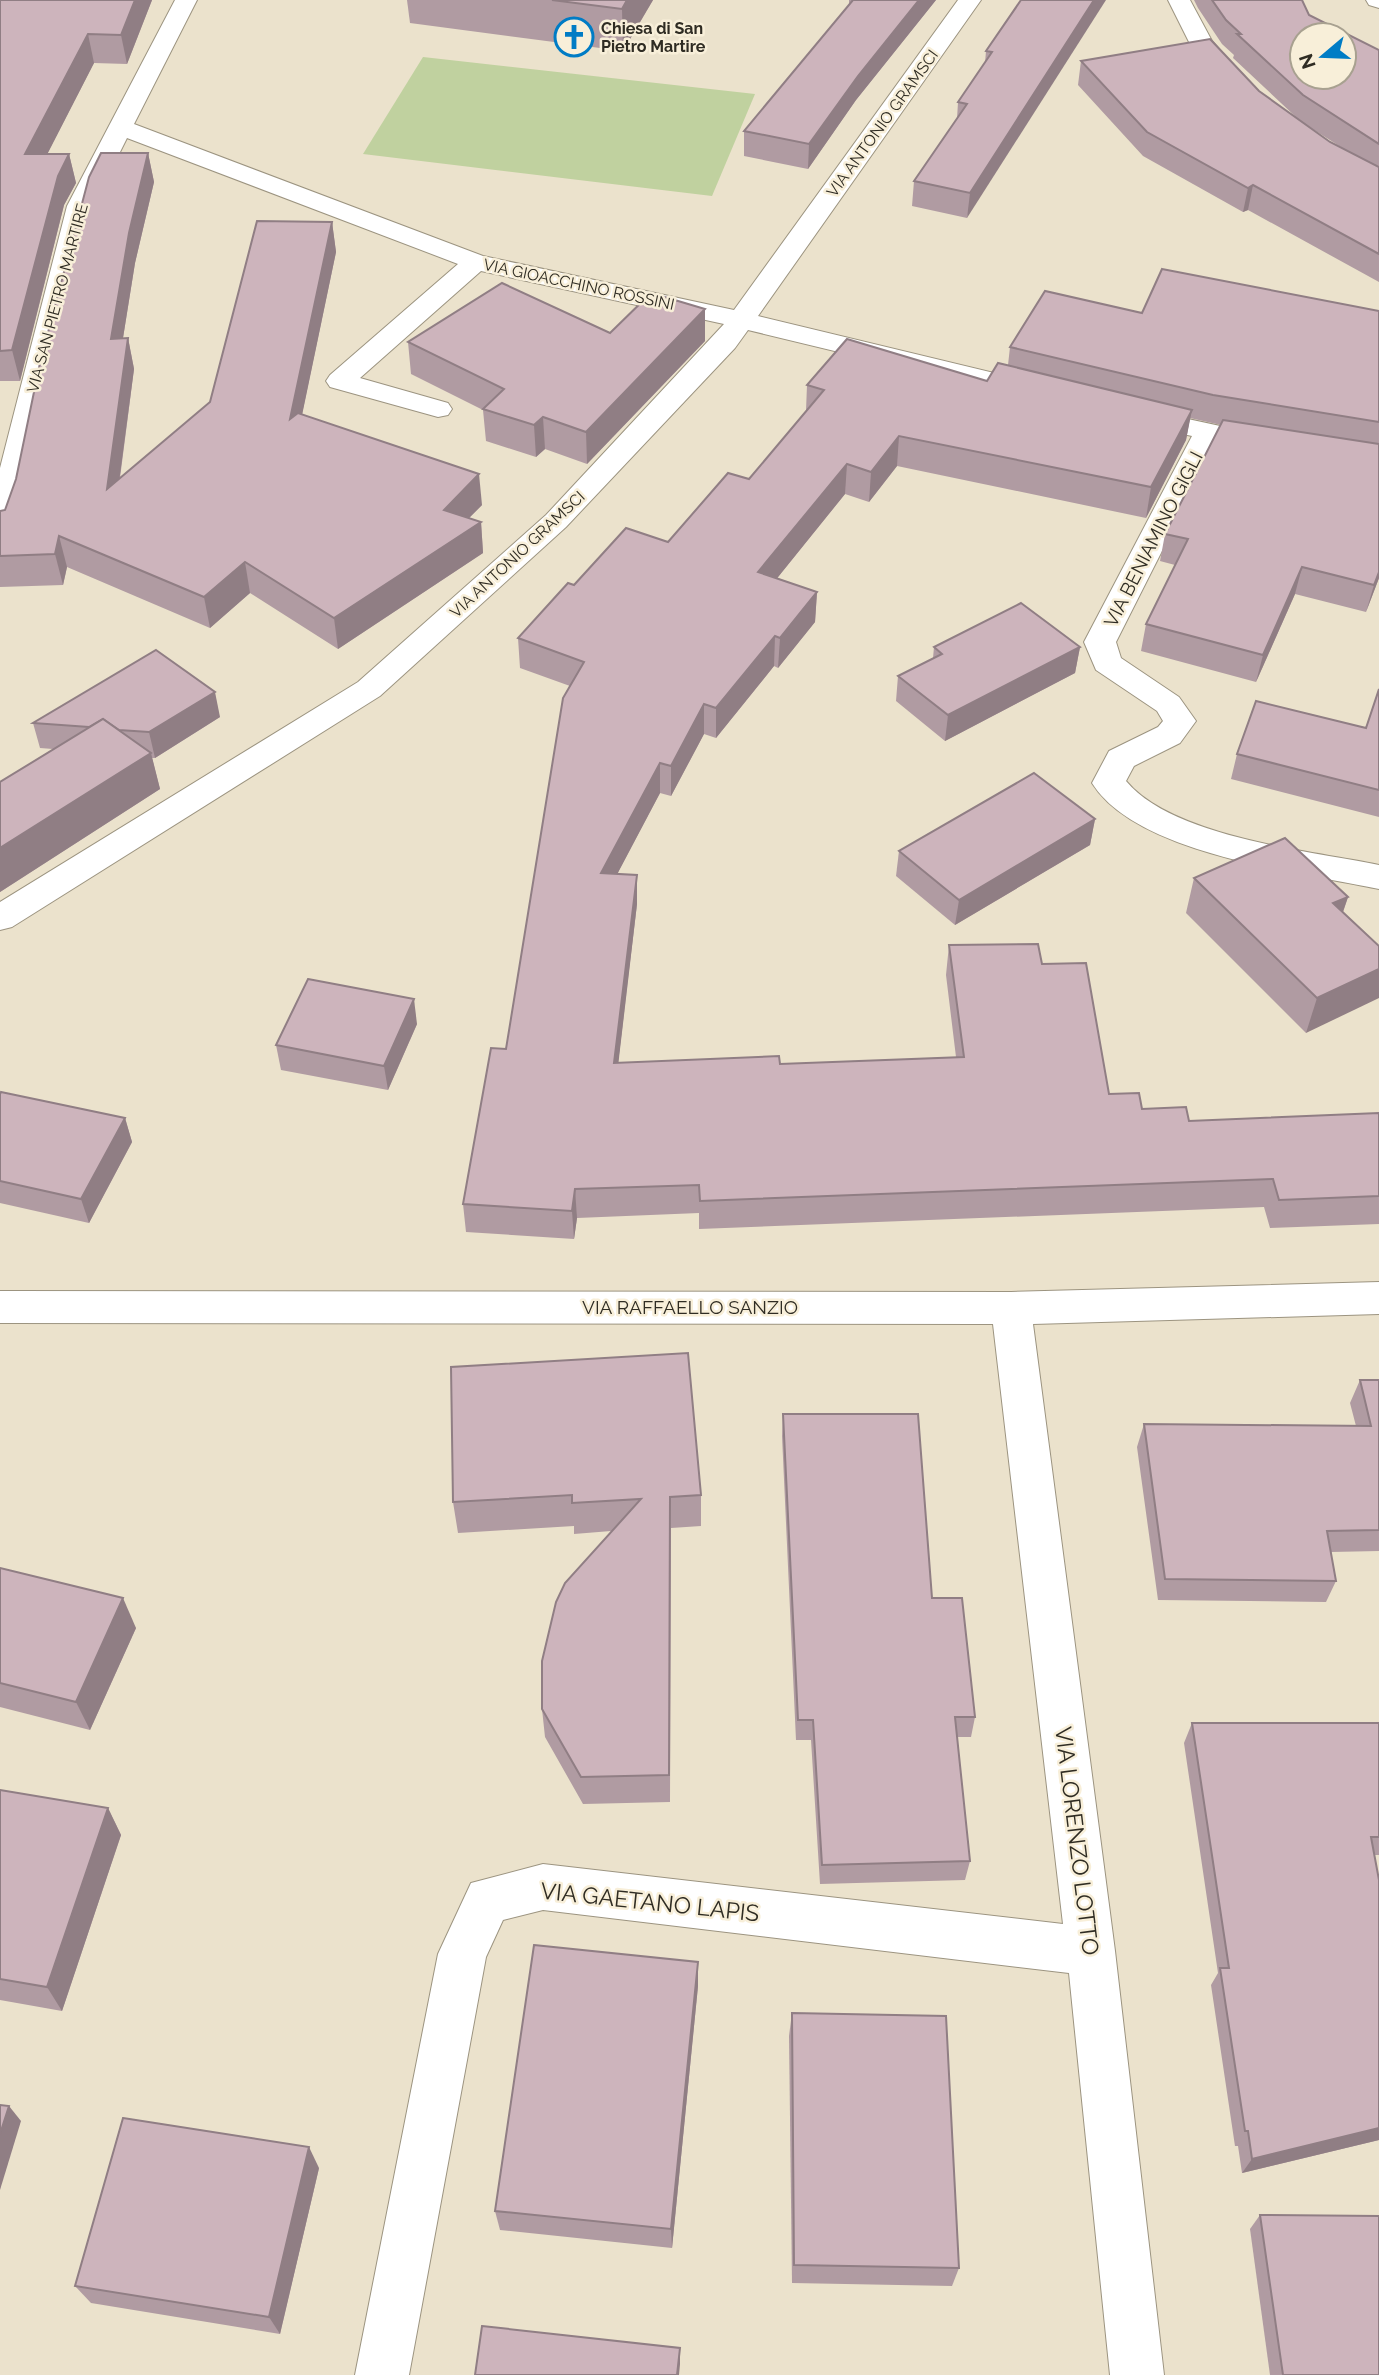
<svg xmlns="http://www.w3.org/2000/svg" width="1379" height="2375" font-family="Raleway,sans-serif">
<style>
.green{fill:#c0d19f}
.lines{fill:none;stroke-linecap:round;stroke-linejoin:round}
.minor-casing{stroke:#9c9480;stroke-width:2}
.minor{fill:#fff;fill-rule:evenodd}
.wall{fill:#b09ba2;fill-rule:evenodd}
.shaded-wall{fill:#907e84}
.building{fill:#cdb4bc;stroke:#907e84;stroke-width:2;fill-rule:evenodd}
.labels{text-anchor:middle;stroke-width:5;stroke-linejoin:round;paint-order:stroke}
.far-poi-label{font-size:16px;font-weight:bold;fill:#2f2c23;stroke:#f8efd9;text-anchor:start}
.far-street-label{font-size:16px;fill:#2f2c23;stroke:#f8efd9}
.street-label{font-size:19px;fill:#2f2c23;stroke:#f8efd9}
.near-street-label{font-size:23px;fill:#2f2c23;stroke:#f8efd9}
</style>
<rect width="100%" height="100%" fill="#ebe2cc"/>
<polygon class="green" points="423,57 755,94 712,196 363,154"/>
<g class="lines">
<defs>
<g id="minor">
<polygon points="175,0 197,0 134,124 483,256 734,310 958,0 981,0 758,316 1048,386 1052,392 1048,398 1038,400 748,330 735,348 566,527 380,696 12,927 0,930 0,902 358,682 546,515 724,324 481,271 360,378 448,403 452,409 448,415 438,417 330,387 326,381 330,375 458,264 127,138 93,206 45,393 15,533 11,539 0,542 0,468 67,206"/>
<polygon points="1168,0 1190,0 1212,41 1245,80 1241,85 1225,85 1190,44"/>
<polygon points="1366,0 1379,0 1379,8 1369,5"/>
<path d="M1137 408 1276 438 1280 444 1276 450 1266 453 1217 442 1116 642 1121 658 1179 697 1196 721 1180 743 1134 766 1126 781C1172 837 1310 851 1379 865V889C1300 872 1137 855 1092 783L1109 751 1158 727 1163 721 1157 711 1096 670 1084 642 1192 436 1127 422 1123 416 1127 410Z"/>
<polygon points="1379,1282 1379,1314 1033,1324 1115,1951 1164,2375 1110,2375 1069,1973 543,1910 503,1920 486,1957 409,2375 355,2375 438,1954 471,1883 543,1864 1063,1924 993,1324 0,1323 0,1291 1011,1292"/>
</g>
</defs>
<use href="#minor" class="minor-casing"/>
<use href="#minor" class="minor"/>
</g>
<g class="wall">
<polygon points="0,0 152,0 127,64 94,63 47,154 69,154 76,183 64,205 20,381 0,381"/>
<polygon points="407,0 653,0 623,51 410,23"/>
<polygon points="849,0 936,0 856,100 808,169 744,156 744,131 849,5"/>
<polygon points="1021,0 967,218 912,206 914,181 957,119 958,102 985,63 986,51"/>
<path d="M1194 0H1302L1309 15 1379 50V282L1248 210 1243 212 1143 156 1078 85 1081 61 1259 91 1297 118 1233 58 1234 55 1222 44 1198 8ZM1300 121 1344 149 1330 142Z"/>
<polygon points="148,153 154,182 135,263 123,338 128,338 134,369 120,478 210,402 332,222 336,252 302,414 482,505 469,518 481,522 483,553 338,649 250,593 210,628 67,567 63,585 0,587 0,511 5,510"/>
<polygon points="1379,311 1379,578 1366,612 1295,594 1256,682 1141,651 1146,624 1175,565 1160,561 1165,534 1221,425 1190,418 1186,440 1146,518 897,466 869,502 845,494 777,578 817,592 815,622 778,668 774,666 716,738 704,734 671,796 660,793 617,874 637,904 618,1063 780,1064 956,1057 946,975 949,945 1042,964 1109,1094 1142,1109 1189,1121 1379,1113 1379,1224 1270,1228 1264,1207 699,1229 699,1213 577,1218 574,1239 466,1232 463,1204 506,1049 570,686 520,668 518,638 574,585 668,542 749,479 806,411 807,385 987,381 1008,365 1010,347 1142,313"/>
<polygon points="610,333 705,341 587,464 545,449 536,457 486,441 483,410 411,374 408,342"/>
<polygon points="934,647 1080,647 1075,673 945,741 896,701 898,676 933,658"/>
<polygon points="1379,689 1379,817 1231,779 1237,754 1366,728"/>
<polygon points="220,717 155,758 152,758 160,789 0,892 0,782 53,749 40,748 33,723"/>
<polygon points="1095,819 1090,845 955,925 896,876 899,851"/>
<polygon points="1194,878 1348,897 1343,912 1379,946 1306,1033 1186,913"/>
<polygon points="417,1024 388,1090 281,1070 276,1045"/>
<polygon points="0,1094 125,1118 132,1142 89,1223 0,1203"/>
<polygon points="451,1367 701,1495 701,1526 671,1528 670,1802 583,1804 545,1737 542,1709 611,1531 574,1534 574,1526 458,1533 453,1502"/>
<polygon points="1360,1380 1379,1380 1379,1551 1331,1552 1336,1581 1326,1602 1158,1600 1137,1447 1144,1424 1356,1426 1350,1403"/>
<polygon points="783,1414 932,1598 975,1717 971,1737 957,1737 970,1861 965,1880 820,1884 811,1740 796,1740 782,1436"/>
<polygon points="0,1568 136,1628 90,1730 0,1707"/>
<polygon points="1192,1723 1379,1723 1379,1855 1374,1855 1379,2140 1242,2173 1238,2146 1235,2146 1211,1985 1218,1973 1184,1743"/>
<polygon points="0,1790 108,1808 121,1835 62,2011 0,2000"/>
<polygon points="698,1962 698,1986 672,2248 500,2230 495,2211"/>
<polygon points="792,2013 959,2268 952,2286 792,2283 789,2036"/>
<polygon points="319,2168 280,2334 91,2303 75,2286"/>
<polygon points="1260,2215 1379,2375 1270,2375 1250,2229"/>
</g>
<g class="shaded-wall">
<polygon points="135,0 152,0 127,64 121,35"/>
<polygon points="627,0 653,0 623,51 622,9"/>
<polygon points="919,0 936,0 856,100 808,169 809,144 858,76"/>
<polygon points="1094,0 1106,0 967,218 970,193"/>
<polygon points="88,34 94,63 32,184 25,154"/>
<polygon points="148,153 154,182 135,263 118,369 111,339 129,233"/>
<polygon points="69,154 76,183 64,205 20,381 12,350 58,176"/>
<polygon points="1253,185 1248,210 1243,212 1248,188"/>
<polygon points="332,222 336,252 295,449 290,419"/>
<polygon points="705,309 705,341 587,464 586,432"/>
<polygon points="128,338 134,369 114,520 107,489"/>
<polygon points="1192,410 1186,440 1146,518 1151,487"/>
<polygon points="543,417 545,449 536,457 534,425"/>
<polygon points="899,436 897,466 869,502 871,472"/>
<polygon points="847,464 845,494 758,602 758,572"/>
<polygon points="479,474 482,505 447,540 444,510"/>
<polygon points="481,522 483,553 338,649 334,618"/>
<polygon points="59,536 67,567 63,585 55,554"/>
<polygon points="245,562 250,593 210,628 204,597"/>
<polygon points="1302,567 1295,594 1256,682 1263,655"/>
<polygon points="1379,572 1379,578 1366,612 1374,585"/>
<polygon points="817,592 815,622 778,668 780,638"/>
<polygon points="775,636 774,666 716,738 716,708"/>
<polygon points="1080,647 1075,673 945,741 948,715"/>
<polygon points="215,692 220,717 155,758 149,732"/>
<polygon points="704,704 704,734 671,796 671,766"/>
<polygon points="151,753 160,789 0,892 0,848"/>
<polygon points="660,763 660,793 602,903 601,873"/>
<polygon points="1095,819 1090,845 955,925 959,900"/>
<polygon points="637,875 637,904 615,1092 614,1063"/>
<polygon points="1348,897 1336,932 1333,903"/>
<polygon points="1379,969 1379,998 1306,1033 1317,998"/>
<polygon points="414,999 417,1024 388,1090 384,1066"/>
<polygon points="125,1118 132,1142 89,1223 81,1199"/>
<polygon points="575,1189 577,1218 574,1239 572,1211"/>
<polygon points="123,1598 136,1628 90,1730 76,1702"/>
<polygon points="108,1808 121,1835 62,2011 47,1987"/>
<polygon points="698,1962 698,1986 672,2248 671,2229"/>
<polygon points="9,2106 21,2121 0,2190 0,2134"/>
<polygon points="1379,2128 1379,2140 1242,2173 1252,2159"/>
<polygon points="309,2147 319,2168 280,2334 269,2317"/>
<polygon points="680,2348 680,2364 679,2375 677,2375"/>
</g>
<g class="building">
<polygon points="0,0 135,0 121,35 88,34 25,154 69,154 58,176 12,350 0,351"/>
<polygon points="552,0 627,0 622,9"/>
<polygon points="853,0 919,0 858,76 809,144 744,131"/>
<polygon points="1021,0 1094,0 970,193 914,181 967,104 958,102 992,52 986,51"/>
<path d="M1212 0H1302L1309 15 1379 50V144L1303 95 1237 34H1241L1226 20ZM1302 35H1344V77H1302Z"/>
<polygon points="1210,39 1259,91 1330,142 1379,167 1379,254 1253,185 1248,188 1147,132 1081,61"/>
<polygon points="101,153 148,153 129,233 111,339 128,338 107,489 210,402 257,221 332,222 290,419 298,413 479,474 444,510 481,522 334,618 245,562 204,597 59,536 55,554 0,556 0,511 5,510 16,479 40,363 89,177"/>
<polygon points="1162,269 1379,311 1379,422 1213,395 1010,347 1045,291 1142,313"/>
<polygon points="502,283 610,333 651,293 705,309 586,432 543,417 534,425 483,409 504,389 408,342"/>
<polygon points="847,339 987,381 998,363 1192,410 1151,487 899,436 871,472 847,464 758,572 817,592 780,638 775,636 716,708 704,704 671,766 660,763 601,873 637,875 614,1063 779,1056 780,1064 964,1057 949,945 1038,944 1042,964 1086,963 1109,1094 1139,1093 1142,1109 1186,1107 1189,1121 1379,1113 1379,1196 1279,1200 1273,1179 700,1201 699,1185 575,1189 572,1211 463,1204 491,1048 506,1049 563,698 584,662 518,638 568,583 574,585 626,528 668,542 728,473 749,479 824,390 807,385"/>
<polygon points="1223,420 1379,444 1379,572 1374,585 1302,567 1263,655 1146,624 1188,539 1165,534"/>
<polygon points="1021,603 1080,647 948,715 898,676 942,654 934,647"/>
<polygon points="156,650 215,692 149,732 119,730 103,719 89,727 33,723"/>
<polygon points="1379,689 1379,790 1237,754 1256,701 1366,728"/>
<polygon points="103,719 151,753 0,848 0,782"/>
<polygon points="1034,773 1095,819 959,900 899,851"/>
<polygon points="1285,838 1348,897 1333,903 1379,946 1379,969 1317,998 1194,878"/>
<polygon points="308,979 414,999 384,1066 276,1045"/>
<polygon points="1,1092 125,1118 81,1199 0,1181 0,1094"/>
<polygon points="688,1353 701,1495 670,1497 669,1775 581,1777 542,1709 542,1661 556,1602 565,1583 641,1499 572,1503 572,1495 453,1502 451,1367"/>
<polygon points="1360,1380 1379,1380 1379,1530 1327,1531 1336,1581 1165,1579 1144,1424 1371,1426"/>
<polygon points="783,1414 918,1414 932,1598 962,1598 975,1717 955,1717 970,1861 822,1865 813,1720 798,1720"/>
<polygon points="0,1568 123,1598 76,1702 0,1683"/>
<polygon points="1192,1723 1379,1723 1379,1837 1371,1837 1379,1880 1379,2128 1252,2159 1248,2131 1245,2131 1220,1968 1229,1968"/>
<polygon points="0,1790 108,1808 47,1987 0,1979"/>
<polygon points="534,1945 698,1962 671,2229 495,2211"/>
<polygon points="792,2013 946,2016 959,2268 794,2265"/>
<polygon points="0,2105 9,2106 0,2134"/>
<polygon points="123,2118 309,2147 269,2317 75,2286"/>
<polygon points="1260,2215 1379,2216 1379,2375 1283,2375"/>
<polygon points="482,2326 680,2348 677,2375 475,2375"/>
</g>
<defs>
<symbol id="church-ring" viewBox="-11 -11 22 22"><circle r="9.5" fill="#f8efd9" stroke="#007cc5" stroke-width="1.5"/><path d="M-1.2-6h2.4v3.5h3.3v2.4h-3.3V6h-2.4V-.1h-3.3v-2.4h3.3Z" fill="#007cc5"/></symbol>
</defs>
<g fill-rule="evenodd">
<use href="#church-ring" x="552" y="15" width="44" height="44"/>
</g>
<g class="labels">
<g class="far-poi-label">
<text x="601" y="34">Chiesa di San<tspan x="601" dy="18">Pietro Martire</tspan></text>
</g>
<g class="far-street-label">
<text transform="translate(882 123) rotate(-54)" y="6">VIA ANTONIO GRAMSCI</text>
<text transform="translate(579 284) rotate(12)" y="6">VIA GIOACCHINO ROSSINI</text>
<text transform="translate(57 298) rotate(-75)" y="6">VIA SAN PIETRO MARTIRE</text>
<text transform="translate(517 554) rotate(-43)" y="6">VIA ANTONIO GRAMSCI</text>
</g>
<g class="street-label">
<text transform="translate(1153 539) rotate(-63)" y="7">VIA BENIAMINO GIGLI</text>
<text x="690" y="1314">VIA RAFFAELLO SANZIO</text>
</g>
<g class="near-street-label">
<text transform="translate(1077 1841) rotate(83)" y="8">VIA LORENZO LOTTO</text>
<text transform="translate(650 1902) rotate(6)" y="8">VIA GAETANO LAPIS</text>
</g>
</g>
<g transform="translate(1323 56) rotate(251)"><circle r="33" fill="#f8efd9" stroke="#a8a190" stroke-width="2"/>
<path d="M0-5L12 26L0 18L-12 26Z" fill="#007cc5"/>
<text y="-10" font-size="19" font-weight="bold" text-anchor="middle" fill="#2f2c23">N</text>
</g>
</svg>
